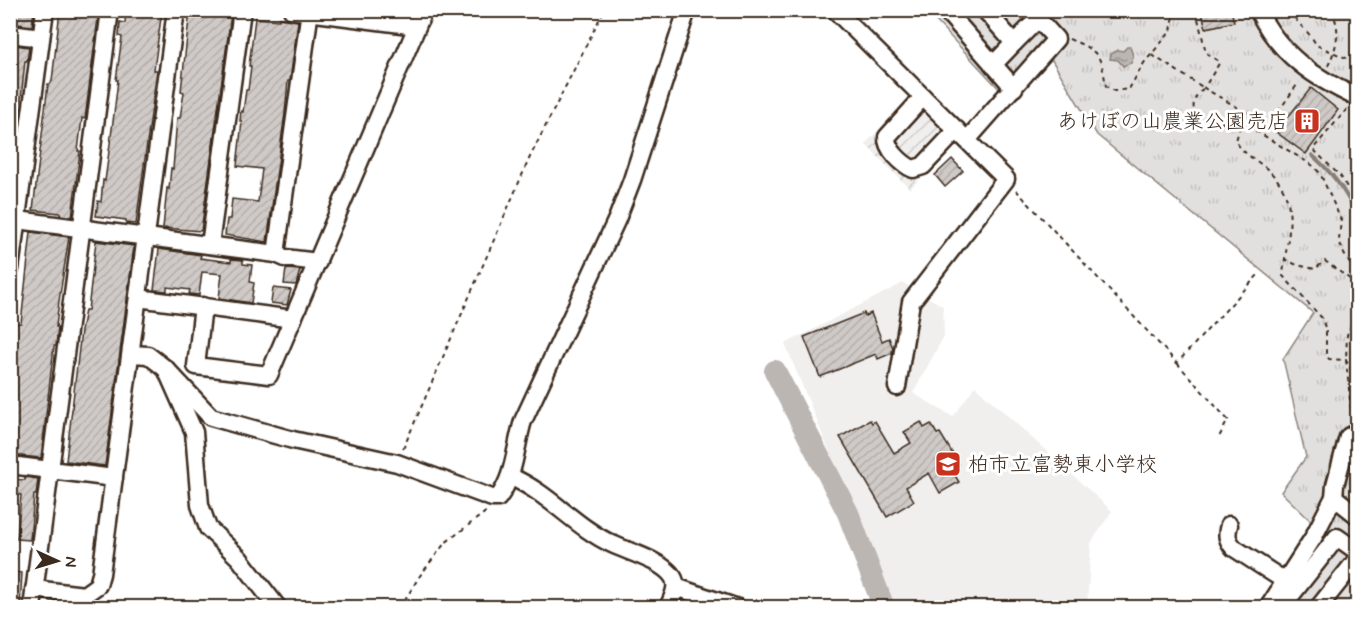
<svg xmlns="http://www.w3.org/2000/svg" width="1368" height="618" font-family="Mynerve,'Klee One',sans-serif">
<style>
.built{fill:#f1efee}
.industrial{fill:url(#industrial-furrows)}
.park{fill:url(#park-tufts);stroke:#8e857e;stroke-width:1.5}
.garden{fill:url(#garden-furrows);stroke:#8e857e;stroke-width:1.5}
.water{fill:url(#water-ripples);stroke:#887e77;stroke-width:1.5}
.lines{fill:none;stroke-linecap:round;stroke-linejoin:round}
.stream{stroke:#887e77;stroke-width:4}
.river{stroke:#bcb6b3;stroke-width:22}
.building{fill:url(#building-hatch);stroke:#3b2a1e;stroke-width:1.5}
.minor-casing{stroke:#3b2a1e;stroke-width:21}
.path{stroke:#3b2a1e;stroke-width:2;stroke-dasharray:4.5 4.5;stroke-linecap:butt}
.minor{stroke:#fff;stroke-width:16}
.labels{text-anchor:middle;stroke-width:6;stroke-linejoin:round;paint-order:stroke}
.poi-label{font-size:21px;fill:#3b2a1e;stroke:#fff;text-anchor:end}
</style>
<defs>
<pattern id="industrial-furrows" width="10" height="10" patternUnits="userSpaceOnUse" patternTransform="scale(1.5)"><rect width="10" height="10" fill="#f1efee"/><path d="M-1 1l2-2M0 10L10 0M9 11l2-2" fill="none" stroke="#d0cdcc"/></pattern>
<pattern id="park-tufts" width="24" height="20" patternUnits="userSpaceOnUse" patternTransform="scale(1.5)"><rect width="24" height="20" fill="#e2e0de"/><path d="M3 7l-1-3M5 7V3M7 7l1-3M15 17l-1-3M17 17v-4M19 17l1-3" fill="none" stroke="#c3c0be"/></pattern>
<pattern id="garden-furrows" width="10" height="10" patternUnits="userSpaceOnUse" patternTransform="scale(1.5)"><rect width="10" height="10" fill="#e2e0de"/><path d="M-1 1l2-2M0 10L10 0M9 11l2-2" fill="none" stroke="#c3c0be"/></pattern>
<pattern id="water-ripples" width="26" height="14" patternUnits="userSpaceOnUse" patternTransform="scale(1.5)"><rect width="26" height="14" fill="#bcb6b3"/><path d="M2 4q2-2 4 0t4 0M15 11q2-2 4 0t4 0" fill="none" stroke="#9a9491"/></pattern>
<pattern id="building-hatch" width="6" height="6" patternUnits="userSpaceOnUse" patternTransform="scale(1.5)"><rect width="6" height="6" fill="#cfcac7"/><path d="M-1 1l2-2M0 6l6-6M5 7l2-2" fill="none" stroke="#b3aeaa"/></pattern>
</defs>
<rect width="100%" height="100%" fill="#fff"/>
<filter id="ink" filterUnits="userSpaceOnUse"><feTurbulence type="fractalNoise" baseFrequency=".0167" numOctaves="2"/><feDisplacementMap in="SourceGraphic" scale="12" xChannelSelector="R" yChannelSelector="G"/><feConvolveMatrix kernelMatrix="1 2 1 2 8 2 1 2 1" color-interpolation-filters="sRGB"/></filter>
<g filter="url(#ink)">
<polygon class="built" points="903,283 943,306 944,336 913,393 953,417 975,386 1112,511 1091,543 1087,607 894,607 785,344"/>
<polygon class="industrial" points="909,99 955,143 910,189 865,144"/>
<g class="park">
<polygon points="940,10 1357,11 1357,427 1343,432 1336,442 1330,487 1314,524 1281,492 1306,457 1283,359 1313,313 1097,135 1044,47 1001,91 934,19"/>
<polygon points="1356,442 1357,442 1357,607 1269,608 1341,479"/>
</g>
<polygon class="garden" points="1357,444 1357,505 1342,493"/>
<path class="water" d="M1127 47H1130C1132 53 1135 57 1131 63L1123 66 1118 60 1110 59 1111 54 1118 50 1123 51Z"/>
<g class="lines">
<path class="stream" d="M1312 155C1335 175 1343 189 1358 215"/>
<polyline class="river" points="775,371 848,513 884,608"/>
</g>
<g class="building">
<polygon points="18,10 34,10 32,26 17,24"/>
<polygon points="60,10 87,14 88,10 99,10 85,119 82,118 78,151 80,151 72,217 60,215 60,213 33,210 48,84 50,84 52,81"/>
<polygon points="126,10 162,10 154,70 157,70 136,224 126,223 126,220 96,216 98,201 101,202 103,180 105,181 114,114 118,80 116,80 122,37 119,36 120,22 125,23"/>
<polygon points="190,10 231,14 201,231 163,228 167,188 169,189 171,168 173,169 177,118 180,118 184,92 181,91"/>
<polygon points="1201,10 1231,10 1234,22 1206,28"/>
<polygon points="255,18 279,20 279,18 298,21 290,81 288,81 285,113 267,242 225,235 227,219 230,219 232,199 258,202 262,169 237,166 242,121 240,121 241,111 243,112 246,90 248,90 251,66 249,66"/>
<polygon points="15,45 29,47 27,61 25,61 17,138 10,138 10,67 13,67"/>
<polygon points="1311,88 1338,110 1306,154 1276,132"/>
<polygon points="952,159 963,171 945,187 935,175"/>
<polygon points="31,232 69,237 59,301 56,327 58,327 56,346 54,346 41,458 10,455 10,373 16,323 21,323"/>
<polygon points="96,241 134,246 105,466 66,461 81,331 85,310 88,310"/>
<polygon points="159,249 201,255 200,258 231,262 231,259 243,260 243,264 252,265 250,282 254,283 251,303 219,298 222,274 202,272 199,295 189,294 190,290 167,287 167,291 154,290"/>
<polygon points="286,269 300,270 296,285 284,284"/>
<polygon points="273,288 291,290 287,305 271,303"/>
<polygon points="864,313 865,316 871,313 882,341 889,338 893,348 892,353 878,359 876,354 820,377 804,337"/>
<polygon points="870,420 872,423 875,421 894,453 911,443 904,432 921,422 924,428 931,424 937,434 940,433 959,464 951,469 959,482 940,493 929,473 906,487 914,501 887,517 840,437"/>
<polygon points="25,477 38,479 36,495 34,495 30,540 17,539 21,495 10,494 10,479 25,480"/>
<polygon points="12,572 22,573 20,608 10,608"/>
</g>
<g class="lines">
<defs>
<g id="minor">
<polyline points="292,10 417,26"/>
<polyline points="835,10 1006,179 911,302 897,387"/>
<polyline points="952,10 949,14 1014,88"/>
<polyline points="985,10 1014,43 993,65"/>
<path d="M1258 10C1279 55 1315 78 1358 98"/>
<polyline points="10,34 41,38"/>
<polyline points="1014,43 1038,19"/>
<path d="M923 97 887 137C886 149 902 164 913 169L923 166 957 130"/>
<polyline points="967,140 1056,39 1030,10"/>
<polyline points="10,219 276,254 285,258 318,262"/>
<polyline points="210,245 242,10"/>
<polyline points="276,254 310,10"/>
<polyline points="10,269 45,10"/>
<polyline points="138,298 293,319"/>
<polyline points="203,306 196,366 269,375 424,10"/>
<polyline points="131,354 148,355 166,369 194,432 200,505 208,528 239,558 278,608"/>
<path d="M166 369 211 417 293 440 397 463 492 498H498C515 476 515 447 523 421L617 219 632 180 687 10"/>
<polyline points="10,465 114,478"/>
<path d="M511 477C549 493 575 527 612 544 629 552 663 561 673 577 679 587 672 598 668 608"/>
<polyline points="1334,497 1358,516"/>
<path d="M1229 525C1226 535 1227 540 1234 548L1285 581"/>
<polyline points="676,587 738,608"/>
<polyline points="34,589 84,595 98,585 101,574 176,10"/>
<polyline points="32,608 110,10"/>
<polyline points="1268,608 1313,538 1334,497 1335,485 1348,437 1358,431"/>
<polyline points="1281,608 1337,537 1358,552"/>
<polyline points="1318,608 1358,558"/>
</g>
</defs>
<use href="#minor" class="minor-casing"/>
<g class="path">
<path d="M1196 10 1206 53 1220 62 1204 88 1244 111 1236 141C1242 154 1256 159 1267 169 1303 201 1286 236 1283 276L1322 318 1326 331V355L1329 359 1346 360 1358 382"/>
<path d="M1291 10C1296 25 1310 31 1316 45L1358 63"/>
<path d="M1069 39C1099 51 1101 55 1106 86L1114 91 1129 89 1144 63 1171 31 1175 10"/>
<path d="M1152 55 1204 88C1197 93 1192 101 1194 110L1206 118 1220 121 1225 124 1258 132 1312 165 1320 173 1341 220 1339 240 1344 254 1358 277"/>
<path d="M1328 66C1337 46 1342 30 1331 10"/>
<polyline points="1347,109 1313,149 1341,177 1358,206"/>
<polyline points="1244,111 1269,125 1299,82"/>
<polyline points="1016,190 1177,363 1258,275"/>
<polyline points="1284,259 1297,265 1315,269 1325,261 1358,285"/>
<polyline points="1177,363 1228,420 1219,437"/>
<polyline points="1352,418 1346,360 1347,335 1358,308"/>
<polyline points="403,449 530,157 604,10"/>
<polyline points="400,608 419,577 445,543 487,511"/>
</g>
<use href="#minor" class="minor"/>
</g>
</g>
<defs>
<symbol id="building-square" viewBox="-11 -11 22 22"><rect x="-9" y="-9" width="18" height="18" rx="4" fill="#c8321e" stroke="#fff"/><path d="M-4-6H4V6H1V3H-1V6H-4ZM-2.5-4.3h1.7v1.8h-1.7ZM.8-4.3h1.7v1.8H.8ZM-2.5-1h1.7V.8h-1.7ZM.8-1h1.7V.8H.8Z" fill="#fff"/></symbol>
<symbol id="school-square" viewBox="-11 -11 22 22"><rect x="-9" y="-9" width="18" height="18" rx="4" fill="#c8321e" stroke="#fff"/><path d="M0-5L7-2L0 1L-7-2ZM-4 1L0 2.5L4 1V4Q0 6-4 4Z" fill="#fff"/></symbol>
</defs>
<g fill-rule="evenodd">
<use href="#building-square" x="1292" y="106" width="30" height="30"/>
<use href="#school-square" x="933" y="449" width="30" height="30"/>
</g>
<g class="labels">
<g class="poi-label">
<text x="1288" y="128">あけぼの山農業公園売店</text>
<text x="968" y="471" text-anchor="start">柏市立富勢東小学校</text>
</g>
</g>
<rect width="1368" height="618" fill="none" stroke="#fff" stroke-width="36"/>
<rect x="18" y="18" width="1332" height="582" fill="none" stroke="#3b2a1e" stroke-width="2" filter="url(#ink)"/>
<g transform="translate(57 561) rotate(94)" stroke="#ffffff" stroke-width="4.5" paint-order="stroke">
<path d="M0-4.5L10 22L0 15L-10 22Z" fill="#3b2a1e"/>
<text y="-9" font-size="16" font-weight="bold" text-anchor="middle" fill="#3b2a1e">N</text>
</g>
</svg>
